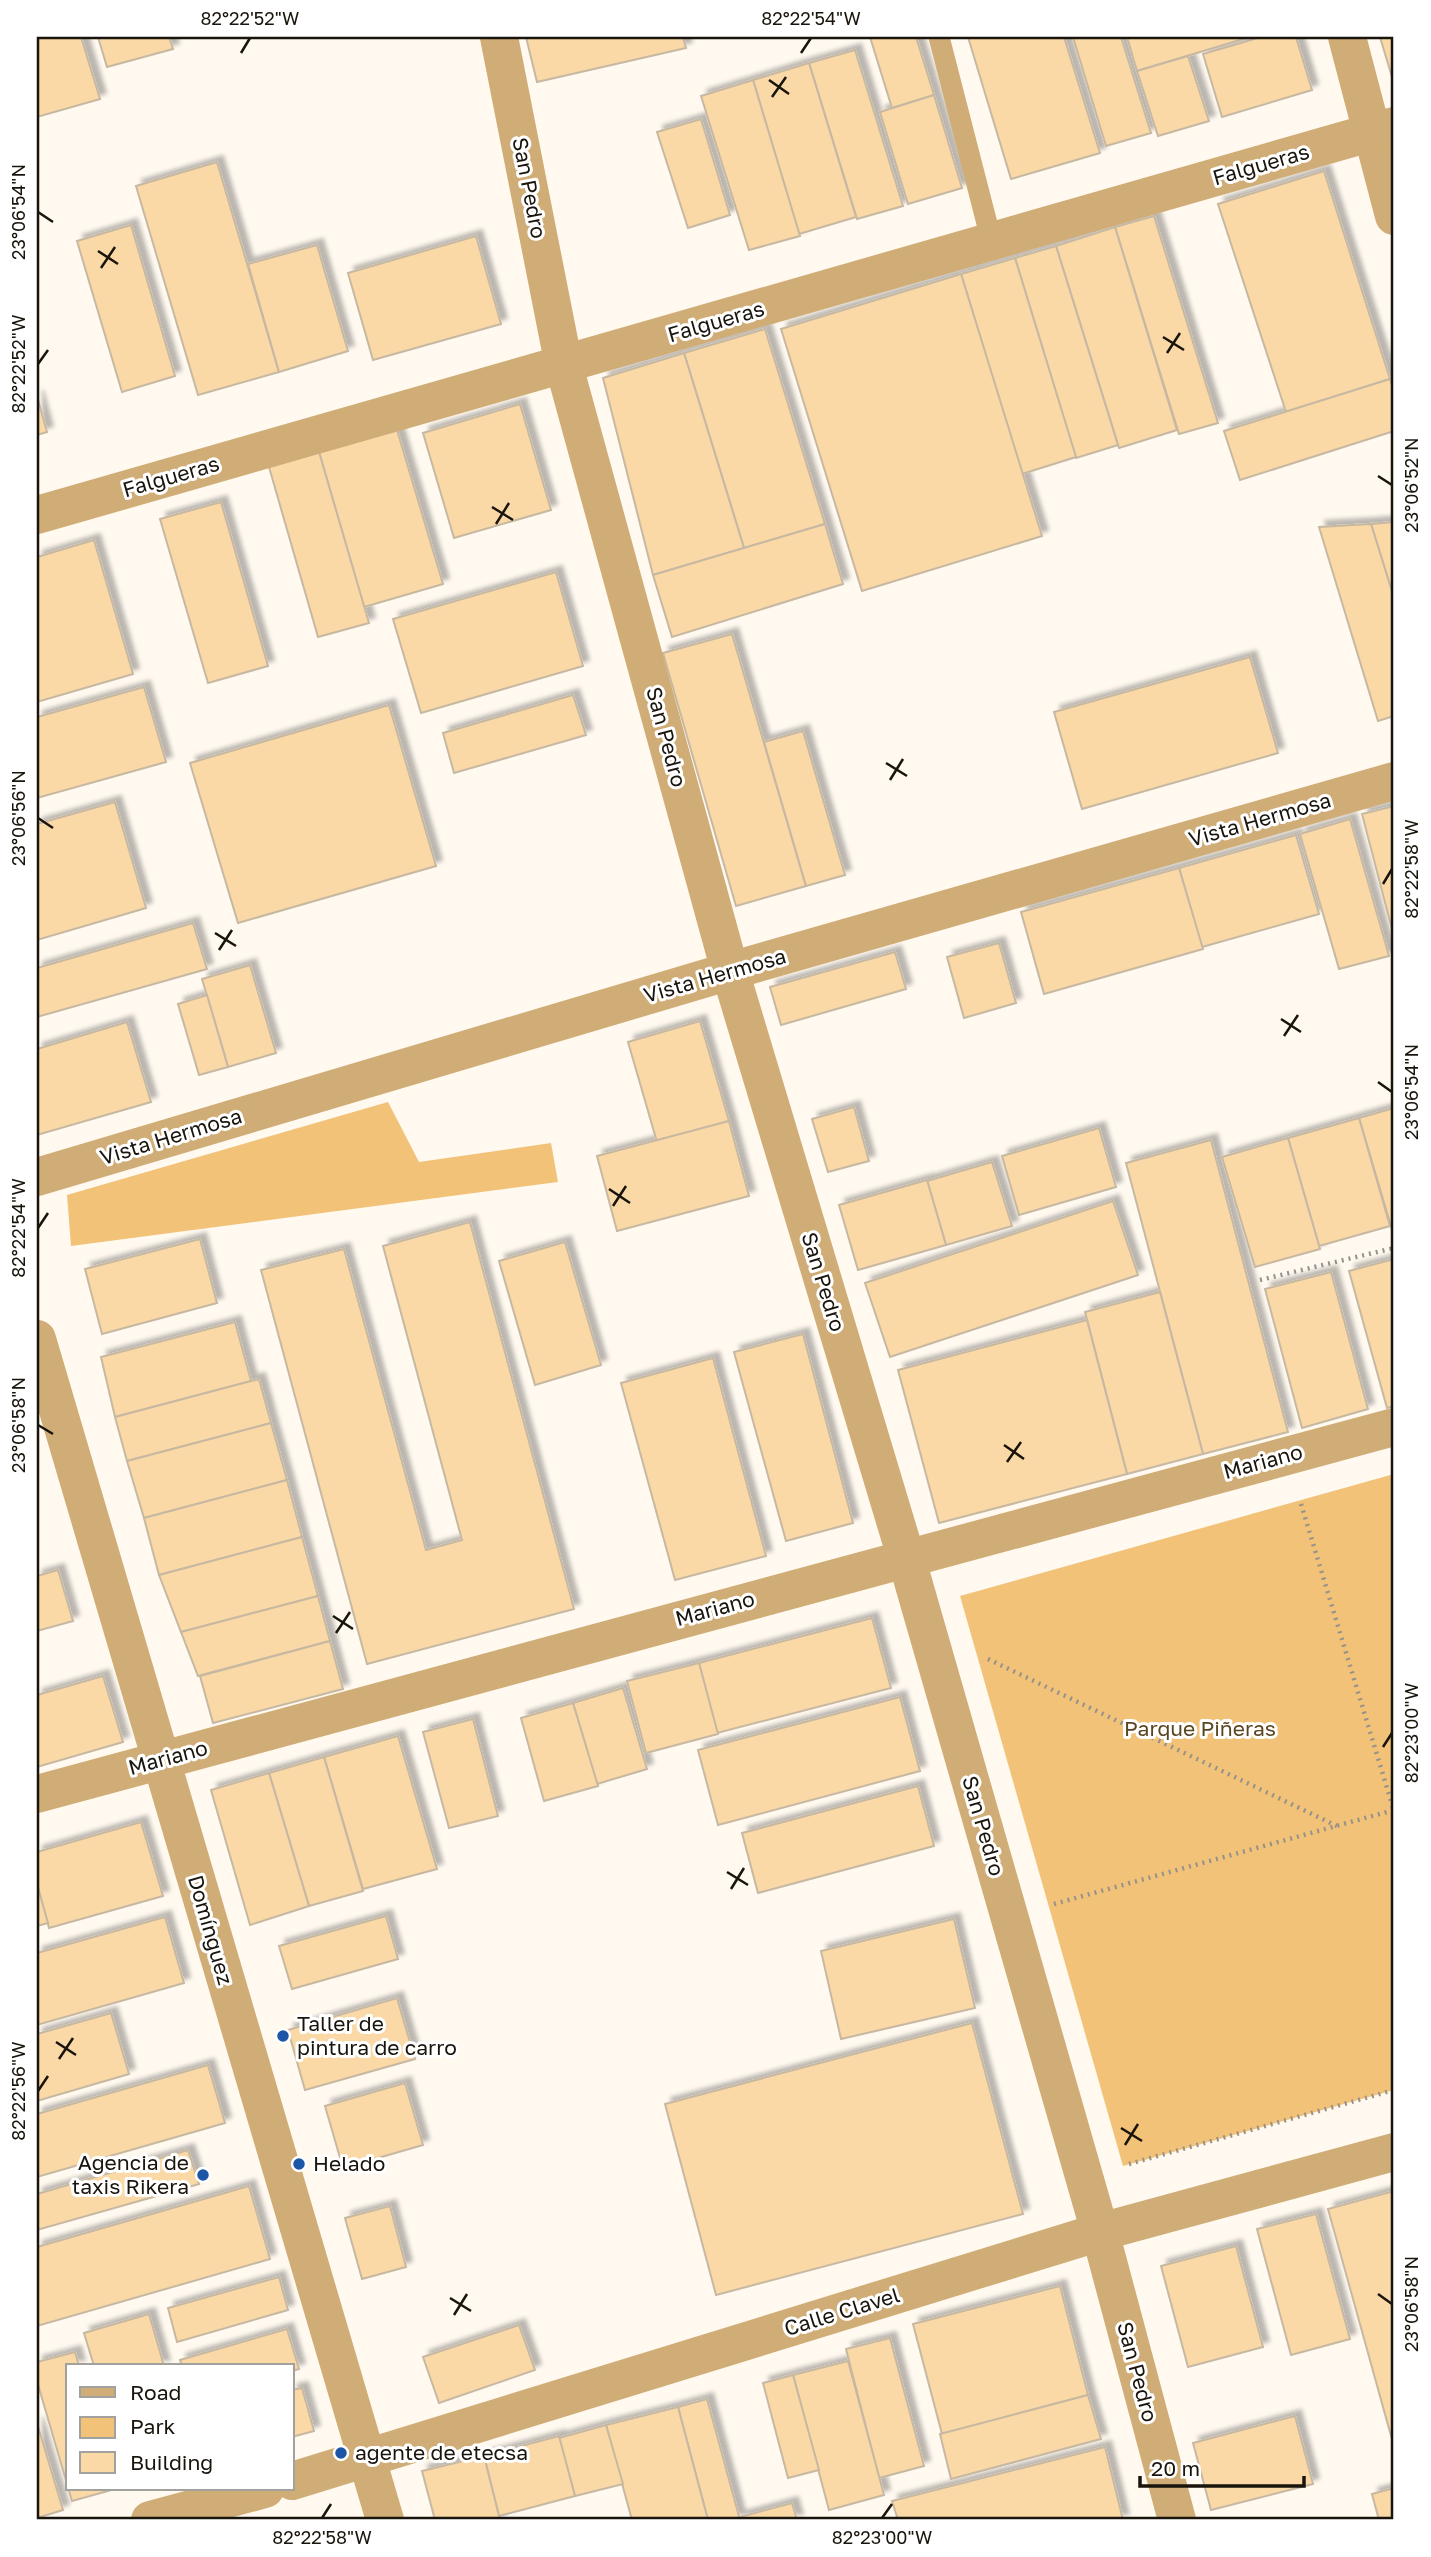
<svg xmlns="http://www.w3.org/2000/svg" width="1431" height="2557" font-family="'Golos Text',sans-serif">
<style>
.green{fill:#f1c278}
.building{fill:#fad9a7;stroke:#c7b8a2;stroke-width:2;filter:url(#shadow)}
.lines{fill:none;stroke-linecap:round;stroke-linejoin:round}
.path{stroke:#979289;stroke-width:4.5;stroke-dasharray:2 5;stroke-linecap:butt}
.service{stroke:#d0ad76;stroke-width:21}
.minor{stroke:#d0ad76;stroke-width:38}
.ticks{fill:none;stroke:#19140c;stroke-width:2.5}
.poi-dot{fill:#1c56a7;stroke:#fff;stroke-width:2.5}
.labels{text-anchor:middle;stroke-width:6;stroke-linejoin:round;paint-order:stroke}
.street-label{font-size:21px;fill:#19140c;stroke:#fff}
.park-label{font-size:21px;fill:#5b4520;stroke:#fff}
.poi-label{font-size:21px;fill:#19140c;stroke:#fff;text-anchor:start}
.neatline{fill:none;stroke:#19140c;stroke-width:2.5}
.ticks-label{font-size:18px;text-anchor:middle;fill:#19140c}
</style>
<defs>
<filter id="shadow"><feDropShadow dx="6" dy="-6" stdDeviation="2" flood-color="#0004"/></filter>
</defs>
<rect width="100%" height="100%" fill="#fff9f0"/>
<g class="green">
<polygon points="388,1102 419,1162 551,1143 558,1182 71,1246 67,1195"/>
<polygon points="1394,1474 1394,2090 1123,2166 960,1596"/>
</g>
<g class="building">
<polygon points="37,37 81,37 100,99 37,117"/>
<polygon points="98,37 169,37 173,49 107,67"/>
<polygon points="526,37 683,37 686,48 537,82"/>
<polygon points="870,37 916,37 934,95 892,108"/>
<polygon points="968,37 1064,37 1100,153 1011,179"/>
<polygon points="1073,37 1121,37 1151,133 1106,146"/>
<polygon points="1127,37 1250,37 1137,71"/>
<polygon points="1261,37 1296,37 1312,90 1222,117 1203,54"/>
<polygon points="1380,37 1394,37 1394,76 1392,77"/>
<polygon points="855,50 903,206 857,219 809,63"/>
<polygon points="1188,56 1209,121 1158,136 1137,71"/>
<polygon points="809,63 856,217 799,234 753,80"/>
<polygon points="753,80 800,236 749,250 701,96"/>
<polygon points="934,95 962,188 908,204 880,112"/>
<polygon points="701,119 730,215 688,228 657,132"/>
<polygon points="217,162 279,372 198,395 136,186"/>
<polygon points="1324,171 1390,379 1286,412 1218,204"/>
<polygon points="1154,216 1218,423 1179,434 1115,227"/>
<polygon points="131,225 175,376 122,392 77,241"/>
<polygon points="1115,227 1177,430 1119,448 1056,246"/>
<polygon points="476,236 501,324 373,360 348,273"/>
<polygon points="317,245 348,351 279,372 248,264"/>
<polygon points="1056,246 1118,445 1076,458 1015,258"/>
<polygon points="1015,258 1076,457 1022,474 961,274"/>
<polygon points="961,274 1042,536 862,591 781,329"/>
<polygon points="765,329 825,524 744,548 684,353"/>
<polygon points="684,353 744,548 653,575 603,378"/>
<polygon points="1390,379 1394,391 1394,431 1240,480 1224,431"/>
<polygon points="37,396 47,432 37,435"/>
<polygon points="520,404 551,510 454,538 423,433"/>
<polygon points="397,430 443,584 364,607 319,452"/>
<polygon points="319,452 369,623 318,637 269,467"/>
<polygon points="221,502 268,666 208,683 160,519"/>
<polygon points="1394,522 1394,598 1371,524"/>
<polygon points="825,524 843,584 672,637 653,575"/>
<polygon points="1371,524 1394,598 1394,716 1378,721 1319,527"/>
<polygon points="94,540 133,674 37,702 37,557"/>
<polygon points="556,572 583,666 421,713 393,619"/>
<polygon points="732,634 806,886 736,906 663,653"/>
<polygon points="1250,657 1278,753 1082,809 1054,712"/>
<polygon points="144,687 166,762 37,798 37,717"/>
<polygon points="573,695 586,735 454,773 443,733"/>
<polygon points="389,705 436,866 238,923 190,763"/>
<polygon points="803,731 845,875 806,886 764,742"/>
<polygon points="115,802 146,908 37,940 37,824"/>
<polygon points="1394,806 1394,937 1362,814"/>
<polygon points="1350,819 1389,956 1339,969 1300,834"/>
<polygon points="1296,835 1319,914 1202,947 1179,868"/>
<polygon points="1179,868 1203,949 1044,994 1021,912"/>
<polygon points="193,923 207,969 37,1017 37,968"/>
<polygon points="999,943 1016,1003 964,1018 947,957"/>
<polygon points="895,952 906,989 781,1025 770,987"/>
<polygon points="250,965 276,1053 228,1067 202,979"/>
<polygon points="207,995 228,1067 199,1075 178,1004"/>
<polygon points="700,1021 729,1121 657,1142 628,1042"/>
<polygon points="127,1022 151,1102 37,1135 37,1049"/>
<polygon points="854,1107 869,1161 828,1172 812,1119"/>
<polygon points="1394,1108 1394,1232 1393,1233 1359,1118"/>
<polygon points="1359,1118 1390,1226 1319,1246 1288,1138"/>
<polygon points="729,1121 749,1196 617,1231 597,1156"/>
<polygon points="1099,1128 1116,1187 1019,1215 1002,1156"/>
<polygon points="1288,1138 1320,1249 1255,1267 1222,1157"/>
<polygon points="1211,1140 1288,1432 1203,1454 1126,1163"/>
<polygon points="992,1162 1012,1226 946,1245 927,1181"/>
<polygon points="927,1180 946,1245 858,1270 839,1205"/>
<polygon points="1113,1201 1138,1275 890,1357 865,1283"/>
<polygon points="470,1222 574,1609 367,1664 261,1270 344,1249 426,1550 462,1540 383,1246"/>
<polygon points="200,1239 217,1303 102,1334 85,1269"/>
<polygon points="565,1242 601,1365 535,1385 499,1261"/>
<polygon points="1394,1259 1394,1406 1387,1408 1349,1271"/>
<polygon points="1331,1272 1368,1409 1302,1428 1265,1289"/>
<polygon points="1160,1292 1203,1454 1127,1474 1085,1312"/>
<polygon points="1087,1320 1127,1474 939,1523 898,1370"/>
<polygon points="235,1322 251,1381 115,1417 101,1357"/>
<polygon points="803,1334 853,1523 786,1541 734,1352"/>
<polygon points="713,1358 766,1556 675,1580 621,1383"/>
<polygon points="259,1379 271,1423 127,1461 115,1417"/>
<polygon points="271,1423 287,1480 144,1518 127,1461"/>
<polygon points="287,1480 302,1537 159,1575 144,1518"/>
<polygon points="302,1537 318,1596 181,1632 159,1575"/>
<polygon points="58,1570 73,1621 37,1631 37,1576"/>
<polygon points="318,1596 330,1641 198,1676 181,1632"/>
<polygon points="872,1618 891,1688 717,1733 699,1663"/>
<polygon points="330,1641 343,1689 213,1723 200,1676"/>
<polygon points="699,1663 718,1734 646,1753 627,1681"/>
<polygon points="103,1676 123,1742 37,1767 37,1695"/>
<polygon points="623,1688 647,1769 597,1784 573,1703"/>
<polygon points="900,1697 920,1771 718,1825 698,1750"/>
<polygon points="573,1703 598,1786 544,1801 521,1718"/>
<polygon points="473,1719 498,1816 449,1828 423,1732"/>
<polygon points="398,1736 437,1869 363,1889 324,1757"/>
<polygon points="324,1757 363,1891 309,1906 269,1773"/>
<polygon points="269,1773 309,1906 250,1925 211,1790"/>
<polygon points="918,1786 934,1846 758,1893 742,1833"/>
<polygon points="141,1822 163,1896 49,1928 37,1884 37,1852"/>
<polygon points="37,1884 48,1923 37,1926"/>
<polygon points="386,1916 398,1959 292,1989 279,1946"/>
<polygon points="165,1917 184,1983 37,2025 37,1953"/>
<polygon points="954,1919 975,2008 841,2039 821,1951"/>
<polygon points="397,1998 415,2059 305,2090 288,2030"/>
<polygon points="111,2013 129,2074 37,2101 37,2034"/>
<polygon points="972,2023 1023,2214 716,2295 665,2104"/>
<polygon points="208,2065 225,2123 37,2177 37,2114"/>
<polygon points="405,2083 423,2145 343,2168 325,2106"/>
<polygon points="188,2150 199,2184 37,2230 37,2194"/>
<polygon points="249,2186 270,2259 37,2326 37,2247"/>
<polygon points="1394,2191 1394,2443 1393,2443 1328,2209"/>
<polygon points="390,2206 406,2267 362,2279 345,2218"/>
<polygon points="1316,2214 1350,2339 1291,2355 1257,2229"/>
<polygon points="1236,2246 1263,2347 1188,2367 1161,2266"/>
<polygon points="279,2277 288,2310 177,2342 168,2308"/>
<polygon points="1060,2286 1088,2395 942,2434 913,2324"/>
<polygon points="149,2314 164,2366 94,2366 84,2333"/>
<polygon points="519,2325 535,2370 439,2403 423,2357"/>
<polygon points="287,2329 299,2369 292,2371 292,2366 182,2366 180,2360"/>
<polygon points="890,2338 924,2466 879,2478 846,2349"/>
<polygon points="75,2352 79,2366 68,2366 68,2489 115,2489 72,2501 37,2381 37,2362"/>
<polygon points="848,2361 884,2495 829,2510 793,2375"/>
<polygon points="793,2375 819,2470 788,2478 763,2383"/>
<polygon points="302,2388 314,2431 292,2437 292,2390"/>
<polygon points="1088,2395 1101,2439 951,2479 940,2434"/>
<polygon points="707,2399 740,2520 708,2520 678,2407"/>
<polygon points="678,2407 708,2520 632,2520 606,2425"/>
<polygon points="1295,2416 1313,2484 1211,2510 1193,2443"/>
<polygon points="37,2423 63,2510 37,2518"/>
<polygon points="606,2425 623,2484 575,2496 559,2438"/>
<polygon points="559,2436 575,2496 499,2516 484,2456"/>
<polygon points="1105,2447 1123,2520 898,2520 892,2501"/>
<polygon points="484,2456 500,2520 435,2520 422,2471"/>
<polygon points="1394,2488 1394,2520 1379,2520 1372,2494"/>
<polygon points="792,2503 797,2520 740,2520 740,2517"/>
</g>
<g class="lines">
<g class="path">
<polyline points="1260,1280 1394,1248"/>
<polyline points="1301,1504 1394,1811"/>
<polyline points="988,1659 1337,1826"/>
<polyline points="1054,1904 1394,1810"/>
<polyline points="1129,2164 1394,2090"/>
</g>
<polyline class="service" points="939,37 992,243"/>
<g class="minor">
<polyline points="499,37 564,366 730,971 906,1557 1100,2232 1177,2520"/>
<polyline points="1347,37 1394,216"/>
<polyline points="37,515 1394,126"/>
<polyline points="37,1177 730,971 1394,781"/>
<polyline points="37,1339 385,2520"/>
<polyline points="37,1794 1394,1427"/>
<polyline points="292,2481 1100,2232 1394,2152"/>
<polyline points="150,2520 265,2489"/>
</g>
</g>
<path class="ticks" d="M241 53 250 38M801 53 811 38M769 80 789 94M772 97 786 77M38 212 53 222M98 251 118 264M101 268 115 247M1163 337 1184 350M1167 353 1180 333M38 364 48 350M1378 476 1392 485M492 507 513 520M496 524 509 503M886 763 907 776M890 780 903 759M38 818 53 828M1383 884 1392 869M215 933 236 946M219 950 232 930M1281 1019 1301 1032M1284 1036 1298 1015M1378 1082 1392 1092M609 1189 630 1203M613 1206 626 1186M38 1228 48 1213M38 1425 53 1434M1004 1445 1024 1459M1007 1462 1021 1442M333 1616 353 1629M336 1633 350 1612M1383 1747 1392 1733M727 1872 748 1885M731 1889 744 1868M56 2042 76 2055M59 2059 73 2038M38 2091 48 2076M1121 2128 1142 2141M1125 2145 1138 2124M1378 2294 1392 2304M450 2298 471 2311M454 2315 467 2294M322 2518 331 2504M882 2518 892 2504"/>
<g class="poi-dot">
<circle cx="283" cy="2036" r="7"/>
<circle cx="299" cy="2164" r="7"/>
<circle cx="203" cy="2175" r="7"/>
<circle cx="341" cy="2453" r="7"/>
</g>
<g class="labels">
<g class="street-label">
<text transform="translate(1261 165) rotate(-16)" y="7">Falgueras</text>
<text transform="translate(529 188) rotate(79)" y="7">San Pedro</text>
<text transform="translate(716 322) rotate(-16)" y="7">Falgueras</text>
<text transform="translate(171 477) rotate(-16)" y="7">Falgueras</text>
<text transform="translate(666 737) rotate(75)" y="7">San Pedro</text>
<text transform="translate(1260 820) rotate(-16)" y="7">Vista Hermosa</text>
<text transform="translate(715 976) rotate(-16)" y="7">Vista Hermosa</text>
<text transform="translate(171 1137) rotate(-17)" y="7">Vista Hermosa</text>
<text transform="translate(823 1282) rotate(73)" y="7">San Pedro</text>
<text transform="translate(1263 1462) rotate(-15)" y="7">Mariano</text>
<text transform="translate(715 1609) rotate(-15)" y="7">Mariano</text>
<text transform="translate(168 1758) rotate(-15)" y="7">Mariano</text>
<text transform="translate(983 1826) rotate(74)" y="7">San Pedro</text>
<text transform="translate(210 1930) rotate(74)" y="7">Domínguez</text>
<text transform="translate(842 2312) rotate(-17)" y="7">Calle Clavel</text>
<text transform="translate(1137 2372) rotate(75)" y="7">San Pedro</text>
</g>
<g class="park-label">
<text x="1200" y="1736">Parque Piñeras</text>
</g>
<g class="poi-label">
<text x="297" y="2031">Taller de<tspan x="297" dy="24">pintura de carro</tspan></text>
<text x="189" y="2170" text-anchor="end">Agencia de<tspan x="189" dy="24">taxis Rikera</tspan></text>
<text x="313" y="2171">Helado</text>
<text x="355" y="2460">agente de etecsa</text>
</g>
</g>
<rect width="1431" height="2557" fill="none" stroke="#ffffff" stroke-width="77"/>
<rect x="66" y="2364" width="228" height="126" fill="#ffffff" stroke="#a3a19e" stroke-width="2"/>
<rect x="80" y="2387" width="35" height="10" fill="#d0ad76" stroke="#a3a19e" stroke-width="2"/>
<text x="130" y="2400" font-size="21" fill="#19140c">Road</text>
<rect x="80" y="2417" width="35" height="21" fill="#f1c278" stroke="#a3a19e" stroke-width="2"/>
<text x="130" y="2434" font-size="21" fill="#19140c">Park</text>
<rect x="80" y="2452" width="35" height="21" fill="#fad9a7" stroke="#a3a19e" stroke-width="2"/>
<text x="130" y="2470" font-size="21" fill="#19140c">Building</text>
<path d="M1140 2476v10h164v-10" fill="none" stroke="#19140c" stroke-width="3.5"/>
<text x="1151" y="2476" font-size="21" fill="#19140c" stroke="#ffffff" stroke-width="5" paint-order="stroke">20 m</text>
<rect x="38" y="38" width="1354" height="2480" class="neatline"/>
<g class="ticks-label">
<text x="250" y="25">82°22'52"W</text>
<text x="811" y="25">82°22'54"W</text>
<text transform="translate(19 212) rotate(-90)" y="6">23°06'54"N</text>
<text transform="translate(19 364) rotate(-90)" y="6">82°22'52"W</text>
<text transform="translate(1412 485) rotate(-90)" y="6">23°06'52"N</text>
<text transform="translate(19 818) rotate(-90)" y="6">23°06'56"N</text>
<text transform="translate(1412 869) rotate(-90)" y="6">82°22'58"W</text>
<text transform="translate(1412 1092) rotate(-90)" y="6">23°06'54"N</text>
<text transform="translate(19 1228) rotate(-90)" y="6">82°22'54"W</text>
<text transform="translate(19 1425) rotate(-90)" y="6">23°06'58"N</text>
<text transform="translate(1412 1733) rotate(-90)" y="6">82°23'00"W</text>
<text transform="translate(19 2091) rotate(-90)" y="6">82°22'56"W</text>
<text transform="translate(1412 2304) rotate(-90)" y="6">23°06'58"N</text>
<text x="322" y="2544">82°22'58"W</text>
<text x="882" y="2544">82°23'00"W</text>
</g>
</svg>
